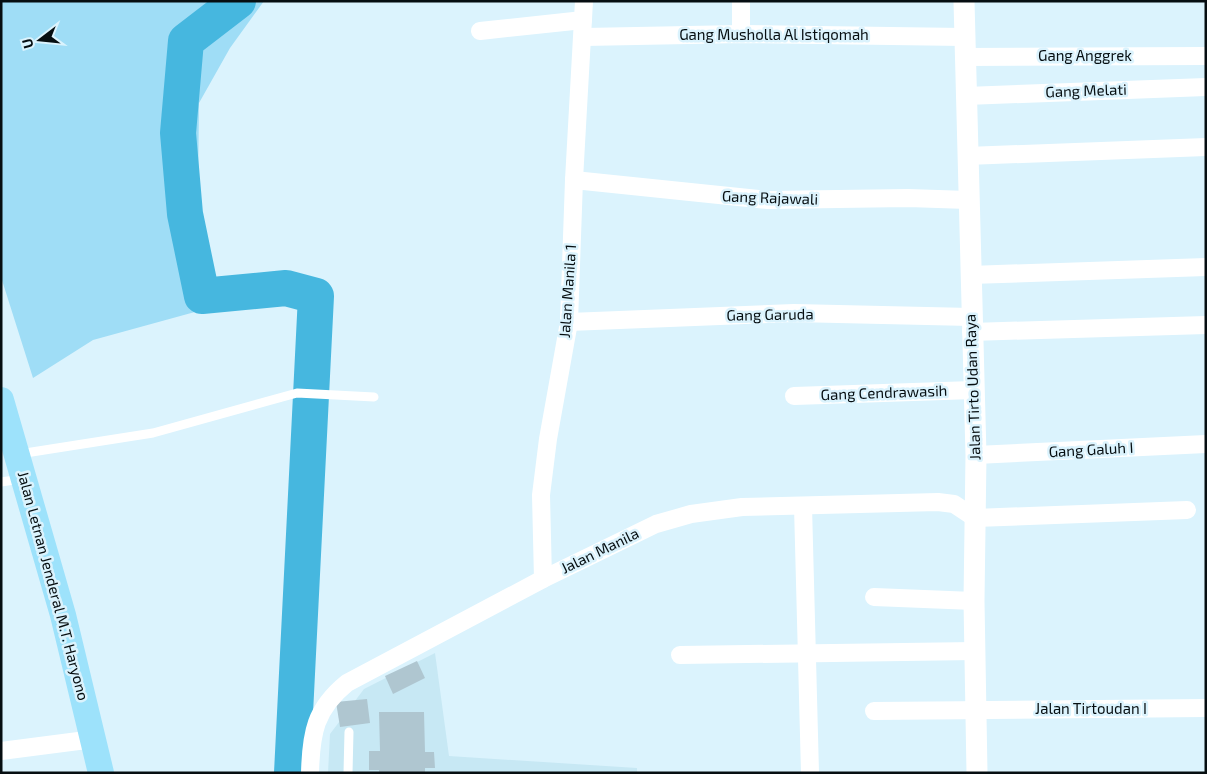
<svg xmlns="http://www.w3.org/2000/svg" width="1207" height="774" font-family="'Exo 2',sans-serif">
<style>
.built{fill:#c7e8f4}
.green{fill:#9fddf6}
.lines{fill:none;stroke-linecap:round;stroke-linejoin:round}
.river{stroke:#46b7df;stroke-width:36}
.building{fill:#afc6d0}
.service{stroke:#fff;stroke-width:9}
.minor{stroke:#fff;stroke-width:18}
.tertiary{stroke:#fff;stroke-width:21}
.primary{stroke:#9de2fb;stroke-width:26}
.labels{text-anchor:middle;stroke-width:5;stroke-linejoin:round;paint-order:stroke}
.street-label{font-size:15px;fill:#060e11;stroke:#dbf3fd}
</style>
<rect width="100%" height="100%" fill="#dbf3fd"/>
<polygon class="built" points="435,653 449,756 637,768 637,773 328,773 330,734 364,689"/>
<polygon class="green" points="1,1 264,1 230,48 199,103 198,191 213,307 93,340 33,378 1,277"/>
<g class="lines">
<polyline class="river" points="238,1 186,41 178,133 185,214 202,296 286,288 316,296 292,773"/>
</g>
<g class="building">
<polygon points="417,661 425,678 393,694 385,676"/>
<polygon points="367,699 370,723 340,727 336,702"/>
<polygon points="379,712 424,712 425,752 434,752 435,768 425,768 425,773 379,773 379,770 369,770 369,751 380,751"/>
</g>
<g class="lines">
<g class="service">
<polyline points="19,454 153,433 297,393 374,397"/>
<polyline points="1,482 21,479"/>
<polyline points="348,773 349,732"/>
</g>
<g class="minor">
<polyline points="741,1 741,34"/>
<polyline points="480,31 583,20"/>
<polyline points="584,37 741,34 964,37"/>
<polyline points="965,57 1206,56"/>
<polyline points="966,96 1206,87"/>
<polyline points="967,156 1206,147"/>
<polyline points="574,180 768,200 908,198 968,200"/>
<polyline points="970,275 1206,267"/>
<polyline points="569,322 794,313 971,317"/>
<polyline points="971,332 1206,325"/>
<polyline points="794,396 973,390"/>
<polyline points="976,455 1206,444"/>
<polyline points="803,506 810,773"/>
<polyline points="543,579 541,495 548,439 569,322 574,180 584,1"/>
<polyline points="874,597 974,601"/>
<polyline points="680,655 975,651"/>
<polyline points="874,711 1206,708"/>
<polyline points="1,751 94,739"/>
<path d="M310 773C311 733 315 709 347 683L543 579 656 524 691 514 742 507 938 502 954 504 975 518 1187 510"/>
</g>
<polyline class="tertiary" points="964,1 976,455 974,601 977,773"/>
<polyline class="primary" points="1,400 63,615 101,773"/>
</g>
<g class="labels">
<g class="street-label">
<text x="774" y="40">Gang Musholla Al Istiqomah</text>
<text x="1085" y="61">Gang Anggrek</text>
<text transform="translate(1086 91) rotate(-2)" y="5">Gang Melati</text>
<text transform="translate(770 198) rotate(2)" y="5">Gang Rajawali</text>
<text transform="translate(568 291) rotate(-86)" y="5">Jalan Manila 1</text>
<text transform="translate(770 315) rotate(-1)" y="5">Gang Garuda</text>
<text transform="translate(973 387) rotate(-92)" y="5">Jalan Tirto Udan Raya</text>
<text transform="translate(884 393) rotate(-2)" y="5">Gang Cendrawasih</text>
<text transform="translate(1091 450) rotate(-3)" y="5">Gang Galuh I</text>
<text transform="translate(600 551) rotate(-26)" y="5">Jalan Manila</text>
<text transform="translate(53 586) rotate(75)" y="5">Jalan Letnan Jenderal M.T. Haryono</text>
<text x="1091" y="714">Jalan Tirtoudan I</text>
</g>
</g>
<rect width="1207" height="774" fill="none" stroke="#060e11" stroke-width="5"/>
<g transform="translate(40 40) rotate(254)" stroke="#dbf3fd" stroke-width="4" paint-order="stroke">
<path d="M0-4L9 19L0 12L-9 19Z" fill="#060e11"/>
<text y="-8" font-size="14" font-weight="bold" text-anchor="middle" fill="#060e11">U</text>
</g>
</svg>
